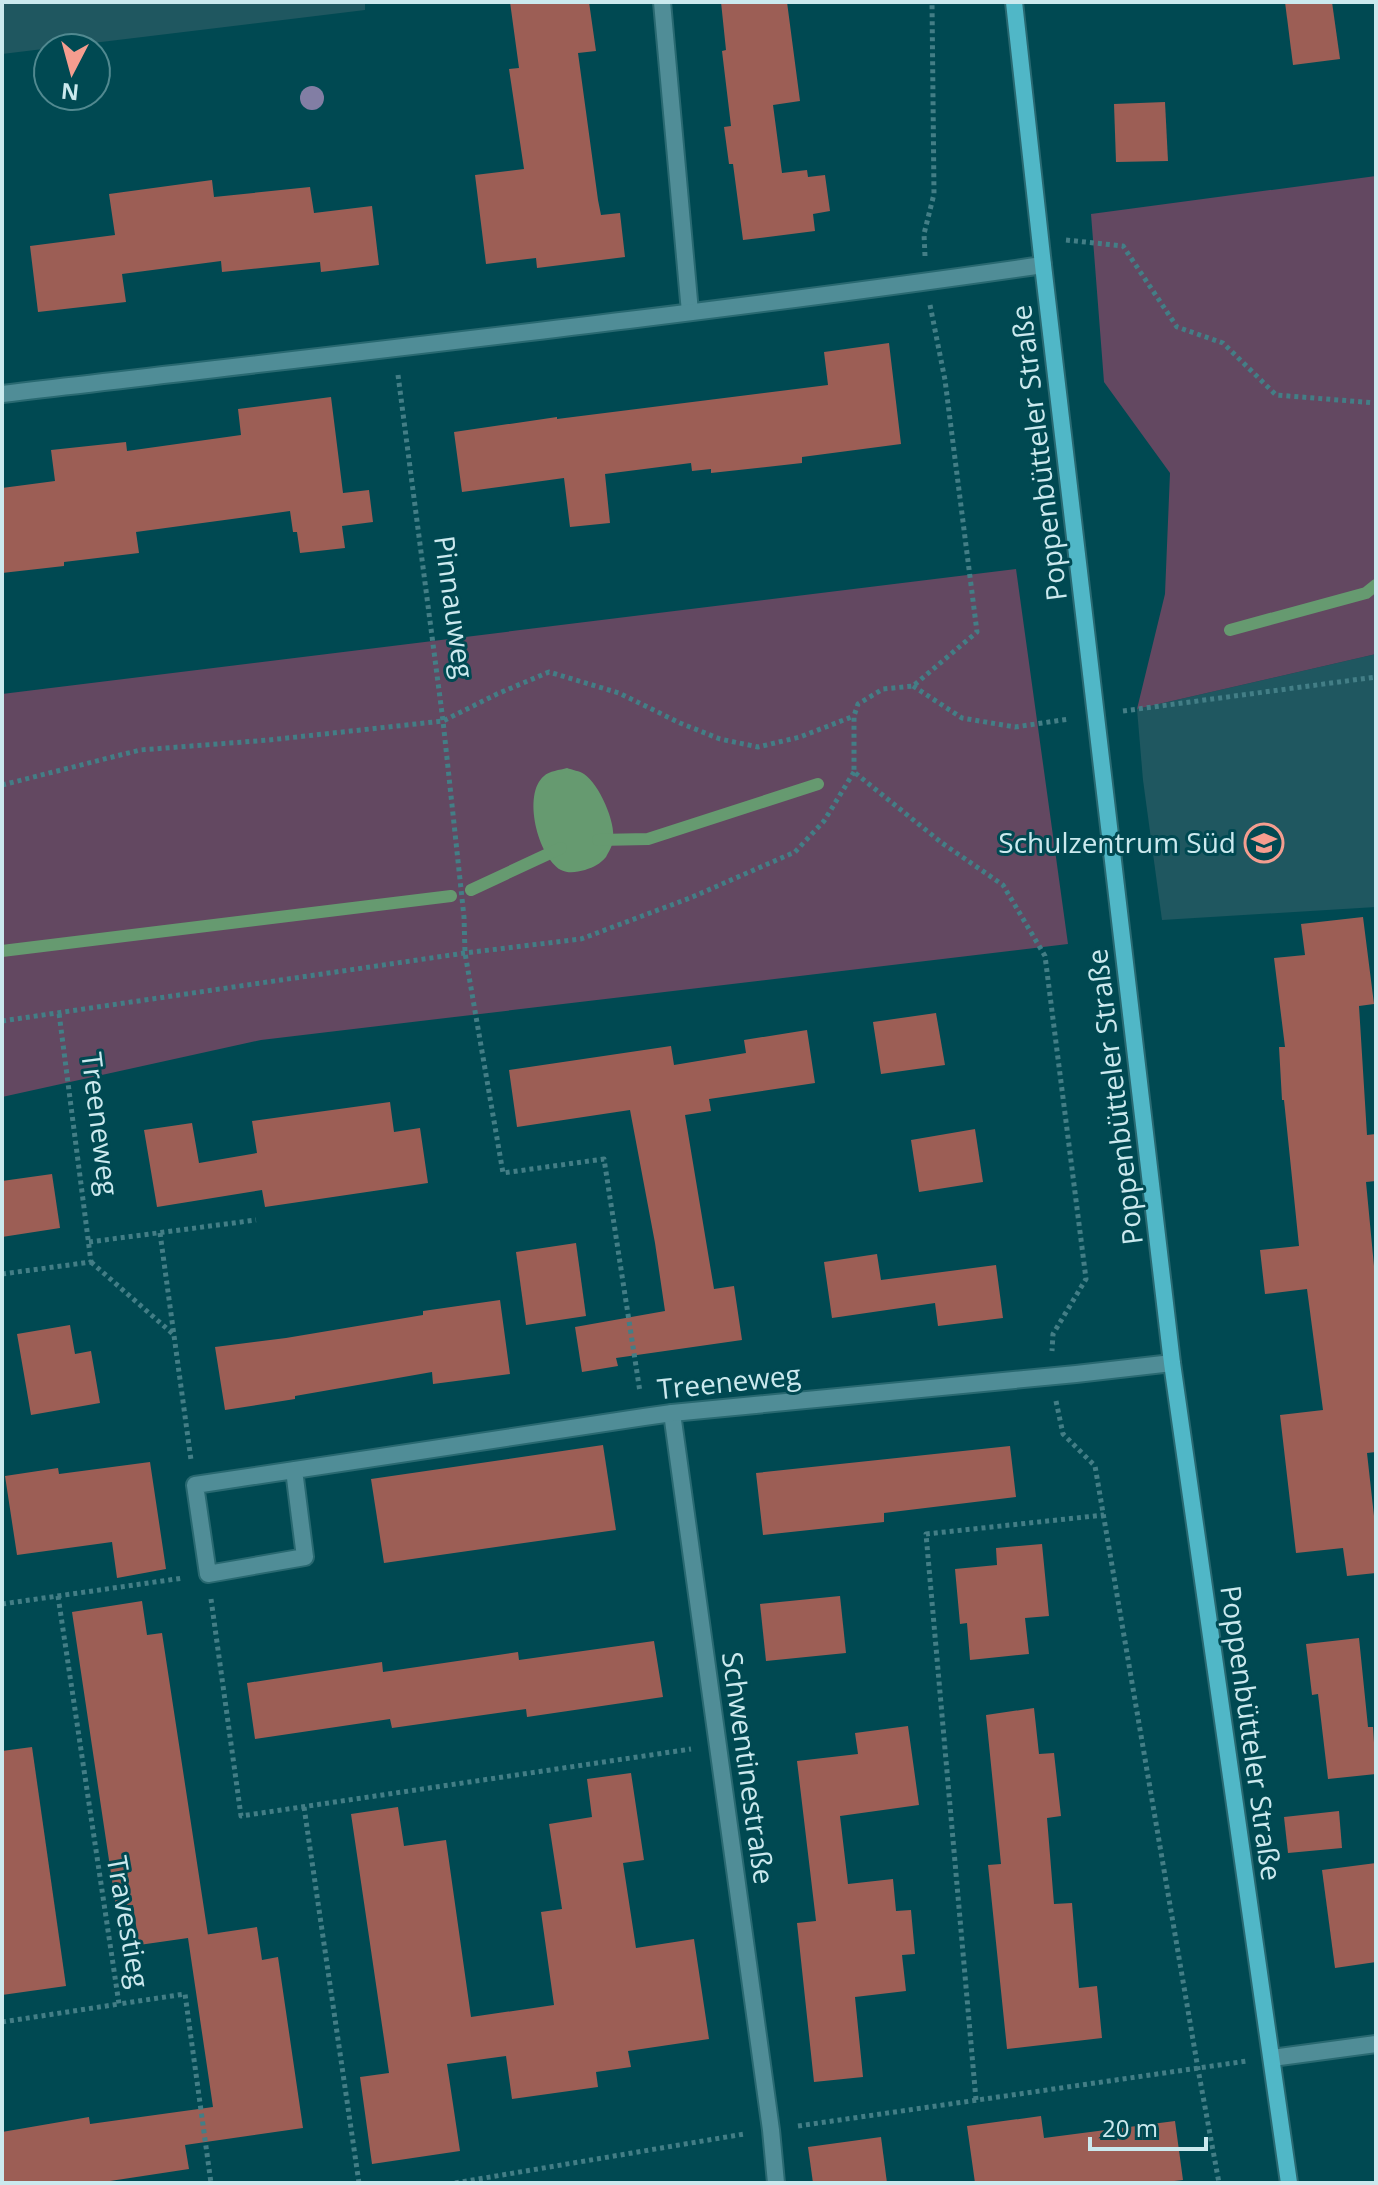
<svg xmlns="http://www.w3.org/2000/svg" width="1378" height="2185" font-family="'Open Sans',sans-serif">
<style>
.built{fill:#1f5760}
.green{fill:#634861}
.water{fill:#669a70}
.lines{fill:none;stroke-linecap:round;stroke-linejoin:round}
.stream{stroke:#669a70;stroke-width:12}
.building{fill:#9c5e55}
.service-casing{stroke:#296971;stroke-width:20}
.minor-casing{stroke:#296971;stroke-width:20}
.secondary-casing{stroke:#296971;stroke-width:20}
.path{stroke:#437e86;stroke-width:5;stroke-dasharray:4 4;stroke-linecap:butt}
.service{stroke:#508d97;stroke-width:16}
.minor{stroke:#508d97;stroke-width:16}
.secondary{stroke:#50b7c7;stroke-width:16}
.tree{fill:#827ea4}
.labels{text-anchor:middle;stroke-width:6;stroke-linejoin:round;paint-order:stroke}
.street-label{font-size:28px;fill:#cbe9ee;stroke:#004952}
.poi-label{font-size:28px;fill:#cbe9ee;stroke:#004952;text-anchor:end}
</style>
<rect width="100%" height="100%" fill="#004952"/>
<g class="built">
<polygon points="2,2 365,2 365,10 2,54"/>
<polygon points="1376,654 1376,907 1162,920 1143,780 1137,709"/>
</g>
<g class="green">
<polygon points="1376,176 1376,654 1137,709 1165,594 1170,473 1104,382 1091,214"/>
<polygon points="1016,569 1068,944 261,1040 2,1097 2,694"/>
</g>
<path class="water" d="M567 768C572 770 580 771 584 774 599 784 616 822 613 840 613 845 608 853 606 857 600 864 594 867 585 870 577 872 569 874 561 870 538 857 522 794 544 776 549 771 560 770 567 768Z"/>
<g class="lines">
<g class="stream">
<polyline points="1230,630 1366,593 1376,585"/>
<polyline points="598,840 648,839 818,784"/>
<polyline points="471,890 561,848"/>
<polyline points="2,951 451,896"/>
</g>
</g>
<g class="building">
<polygon points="510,2 589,2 596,51 578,53 598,200 601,215 620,213 625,257 537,268 536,258 486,264 475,175 524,169 509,69 519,68"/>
<polygon points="721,2 787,2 800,101 773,105 782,173 807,170 808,177 825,175 830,211 813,214 815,231 743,240 733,164 729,164 724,127 731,126 722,51 726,50"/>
<polygon points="1285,2 1332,2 1340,59 1293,65"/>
<polygon points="1165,102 1168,161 1116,162 1114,104"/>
<polygon points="212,180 214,197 310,187 314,213 372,206 379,265 321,272 320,262 222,272 221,261 122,274 126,302 38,312 30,246 115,235 109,194"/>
<polygon points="889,343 901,444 802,457 802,463 711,473 711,469 692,471 691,463 605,474 610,523 570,527 564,478 462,492 454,432 557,417 557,419 828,385 824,352"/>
<polygon points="331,397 343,493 369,490 373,522 342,526 345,548 300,553 297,532 293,532 290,511 136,532 139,553 64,562 64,566 2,573 2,488 55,481 51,450 126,442 127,451 241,435 238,409"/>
<polygon points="1363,917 1374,1004 1359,1006 1367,1135 1376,1134 1376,1181 1366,1182 1376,1287 1376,1452 1367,1453 1376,1534 1376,1573 1347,1576 1343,1548 1296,1553 1280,1415 1323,1410 1307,1289 1265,1294 1260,1250 1299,1246 1284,1100 1282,1100 1279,1047 1285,1047 1274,958 1305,955 1301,924"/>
<polygon points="936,1013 945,1065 881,1074 873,1022"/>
<polygon points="807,1030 815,1083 709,1099 711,1111 685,1115 714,1289 734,1286 742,1340 616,1358 618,1366 582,1372 575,1327 665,1311 655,1243 630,1110 517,1127 509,1070 671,1046 674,1065 746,1053 744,1040"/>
<polygon points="390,1102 394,1132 420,1128 428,1183 265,1207 262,1190 157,1207 144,1130 192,1123 199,1163 257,1153 252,1121"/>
<polygon points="975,1129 983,1182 919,1192 911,1140"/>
<polygon points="52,1174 60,1228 2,1237 2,1181"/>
<polygon points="576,1243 586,1316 526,1325 516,1252"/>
<polygon points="877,1254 881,1280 996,1265 1003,1318 938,1326 935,1303 832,1318 824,1262"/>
<polygon points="500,1300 510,1374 433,1384 432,1372 295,1396 295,1399 225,1410 215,1347 286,1338 423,1315 423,1311"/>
<polygon points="70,1325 75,1354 91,1351 100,1403 31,1415 17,1334"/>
<polygon points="603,1445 616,1530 384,1563 371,1479"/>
<polygon points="1010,1446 1016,1497 884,1513 884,1522 763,1535 756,1473"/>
<polygon points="150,1462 166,1569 117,1578 112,1542 17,1555 5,1476 58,1468 59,1474"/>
<polygon points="1042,1544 1049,1616 1025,1618 1029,1654 970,1660 967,1623 960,1624 955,1569 997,1565 996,1548"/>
<polygon points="840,1596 846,1653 766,1661 760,1604"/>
<polygon points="142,1601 147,1635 162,1633 208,1935 204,1935 257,1927 262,1960 278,1957 303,2128 185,2145 189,2169 97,2183 2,2183 2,2132 89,2117 90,2124 213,2107 188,1938 139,1945 133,1905 116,1907 72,1612"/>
<polygon points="1359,1638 1368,1727 1373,1727 1376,1774 1328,1779 1318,1694 1312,1695 1306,1644"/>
<polygon points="654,1641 663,1697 527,1717 526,1709 392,1728 390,1719 255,1739 247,1683 382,1662 383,1672 518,1652 519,1660"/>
<polygon points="1034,1708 1039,1754 1054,1753 1061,1816 1047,1818 1054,1904 1072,1903 1079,1988 1097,1986 1102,2038 1007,2049 988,1865 1001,1864 986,1715"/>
<polygon points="908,1726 919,1805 840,1816 848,1884 893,1879 896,1911 911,1910 915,1954 902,1955 906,1991 855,1997 863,2077 814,2082 797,1923 816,1921 797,1761 858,1754 855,1733"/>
<polygon points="32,1747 66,1986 2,1995 2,1751"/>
<polygon points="631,1773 644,1860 623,1863 636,1948 694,1939 709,2039 628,2051 631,2067 596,2072 598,2087 512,2099 506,2056 447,2064 460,2151 372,2164 360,2077 389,2073 351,1814 398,1807 404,1846 446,1840 471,2017 554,2005 541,1912 562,1909 549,1824 592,1817 587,1779"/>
<polygon points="1339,1811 1342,1848 1288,1853 1284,1817"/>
<polygon points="1376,1863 1376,1962 1335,1968 1322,1870"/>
<polygon points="1041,2116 1044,2138 1175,2121 1183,2180 1157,2183 975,2183 967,2126"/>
<polygon points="881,2137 887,2183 813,2183 808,2147"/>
</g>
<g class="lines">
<defs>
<polyline id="service" points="1272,2058 1376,2044"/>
<g id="minor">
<polyline points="662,2 690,312"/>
<path d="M2 394C349 353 697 315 1043 265"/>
<polyline points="672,1413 771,2130 776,2183"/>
<polyline points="294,1470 305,1557 208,1574 195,1485 644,1417 672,1413 1076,1374 1172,1363"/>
</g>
<polyline id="secondary" points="1014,2 1043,265 1172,1363 1289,2183"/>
</defs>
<use href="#service" class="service-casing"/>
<use href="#minor" class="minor-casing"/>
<use href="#secondary" class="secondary-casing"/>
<g class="path">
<polyline points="1066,240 1123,246 1177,327 1223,343 1276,395 1376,403"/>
<polyline points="925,256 924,234 934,194 932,2"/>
<polyline points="930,305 945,380 977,632 913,686 883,689 858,704 854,716 854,772 942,843 1003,885 1045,956 1086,1279 1053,1334 1052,1351"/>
<polyline points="398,375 443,721 464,917 465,953 503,1173 604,1159 640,1392"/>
<polyline points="913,686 962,718 1015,727 1069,719"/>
<polyline points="1123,711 1376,677"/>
<polyline points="2,785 140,750 269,740 443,721 497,694 549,672 619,693 680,723 720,739 758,747 800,737 854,716"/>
<polyline points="2,1021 465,953 581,939 690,898 795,852 824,821 854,772"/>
<polyline points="160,1233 191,1460"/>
<polyline points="89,1242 256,1220"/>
<polyline points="91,1262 173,1334"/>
<polyline points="2,1274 91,1262 59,1013"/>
<polyline points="1056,1401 1063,1434 1095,1466 1198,2069 1219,2183"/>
<polyline points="58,1596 119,2004 185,1994 211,2183"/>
<polyline points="211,1599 241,1816 691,1749"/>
<polyline points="2,1604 183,1578"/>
<polyline points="304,1807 359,2183"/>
<polyline points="2,2022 119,2004"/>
<polyline points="976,2100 926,1534 1104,1515"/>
<polyline points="798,2126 1247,2061"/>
<polyline points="455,2183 744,2134"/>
</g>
<use href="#service" class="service"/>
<use href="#minor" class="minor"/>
<use href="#secondary" class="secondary"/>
</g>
<circle class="tree" cx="312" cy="98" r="12"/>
<defs>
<symbol id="school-ring" viewBox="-11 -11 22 22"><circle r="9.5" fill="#004952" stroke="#f59d8f" stroke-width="1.5"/><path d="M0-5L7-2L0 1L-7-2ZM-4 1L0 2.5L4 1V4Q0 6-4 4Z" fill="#f59d8f"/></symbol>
</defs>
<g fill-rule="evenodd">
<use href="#school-ring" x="1242" y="821" width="44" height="44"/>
</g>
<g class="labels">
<g class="street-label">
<text transform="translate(1039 453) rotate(-97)" y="10">Poppenbütteler Straße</text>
<text transform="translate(454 607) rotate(82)" y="10">Pinnauweg</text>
<text transform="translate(1115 1097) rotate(-97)" y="10">Poppenbütteler Straße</text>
<text transform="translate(100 1124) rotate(83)" y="10">Treeneweg</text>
<text transform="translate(729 1382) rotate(-6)" y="10">Treeneweg</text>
<text transform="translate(1251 1733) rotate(82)" y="10">Poppenbütteler Straße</text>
<text transform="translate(748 1768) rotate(82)" y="10">Schwentinestraße</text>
<text transform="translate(128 1922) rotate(80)" y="10">Travestieg</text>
</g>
<g class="poi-label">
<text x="1236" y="853">Schulzentrum Süd</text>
</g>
</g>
<rect width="1378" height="2185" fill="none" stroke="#cbe9ee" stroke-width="8"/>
<g transform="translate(72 72) rotate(186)"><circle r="38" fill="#004952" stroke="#518990" stroke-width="2"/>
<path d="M0-6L14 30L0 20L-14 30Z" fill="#f59d8f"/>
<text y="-12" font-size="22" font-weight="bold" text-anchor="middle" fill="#cbe9ee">N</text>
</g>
<path d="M1090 2137v12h116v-12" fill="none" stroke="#cbe9ee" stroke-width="4"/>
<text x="1102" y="2137" font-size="24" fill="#cbe9ee" stroke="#004952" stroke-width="6" paint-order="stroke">20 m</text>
</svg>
